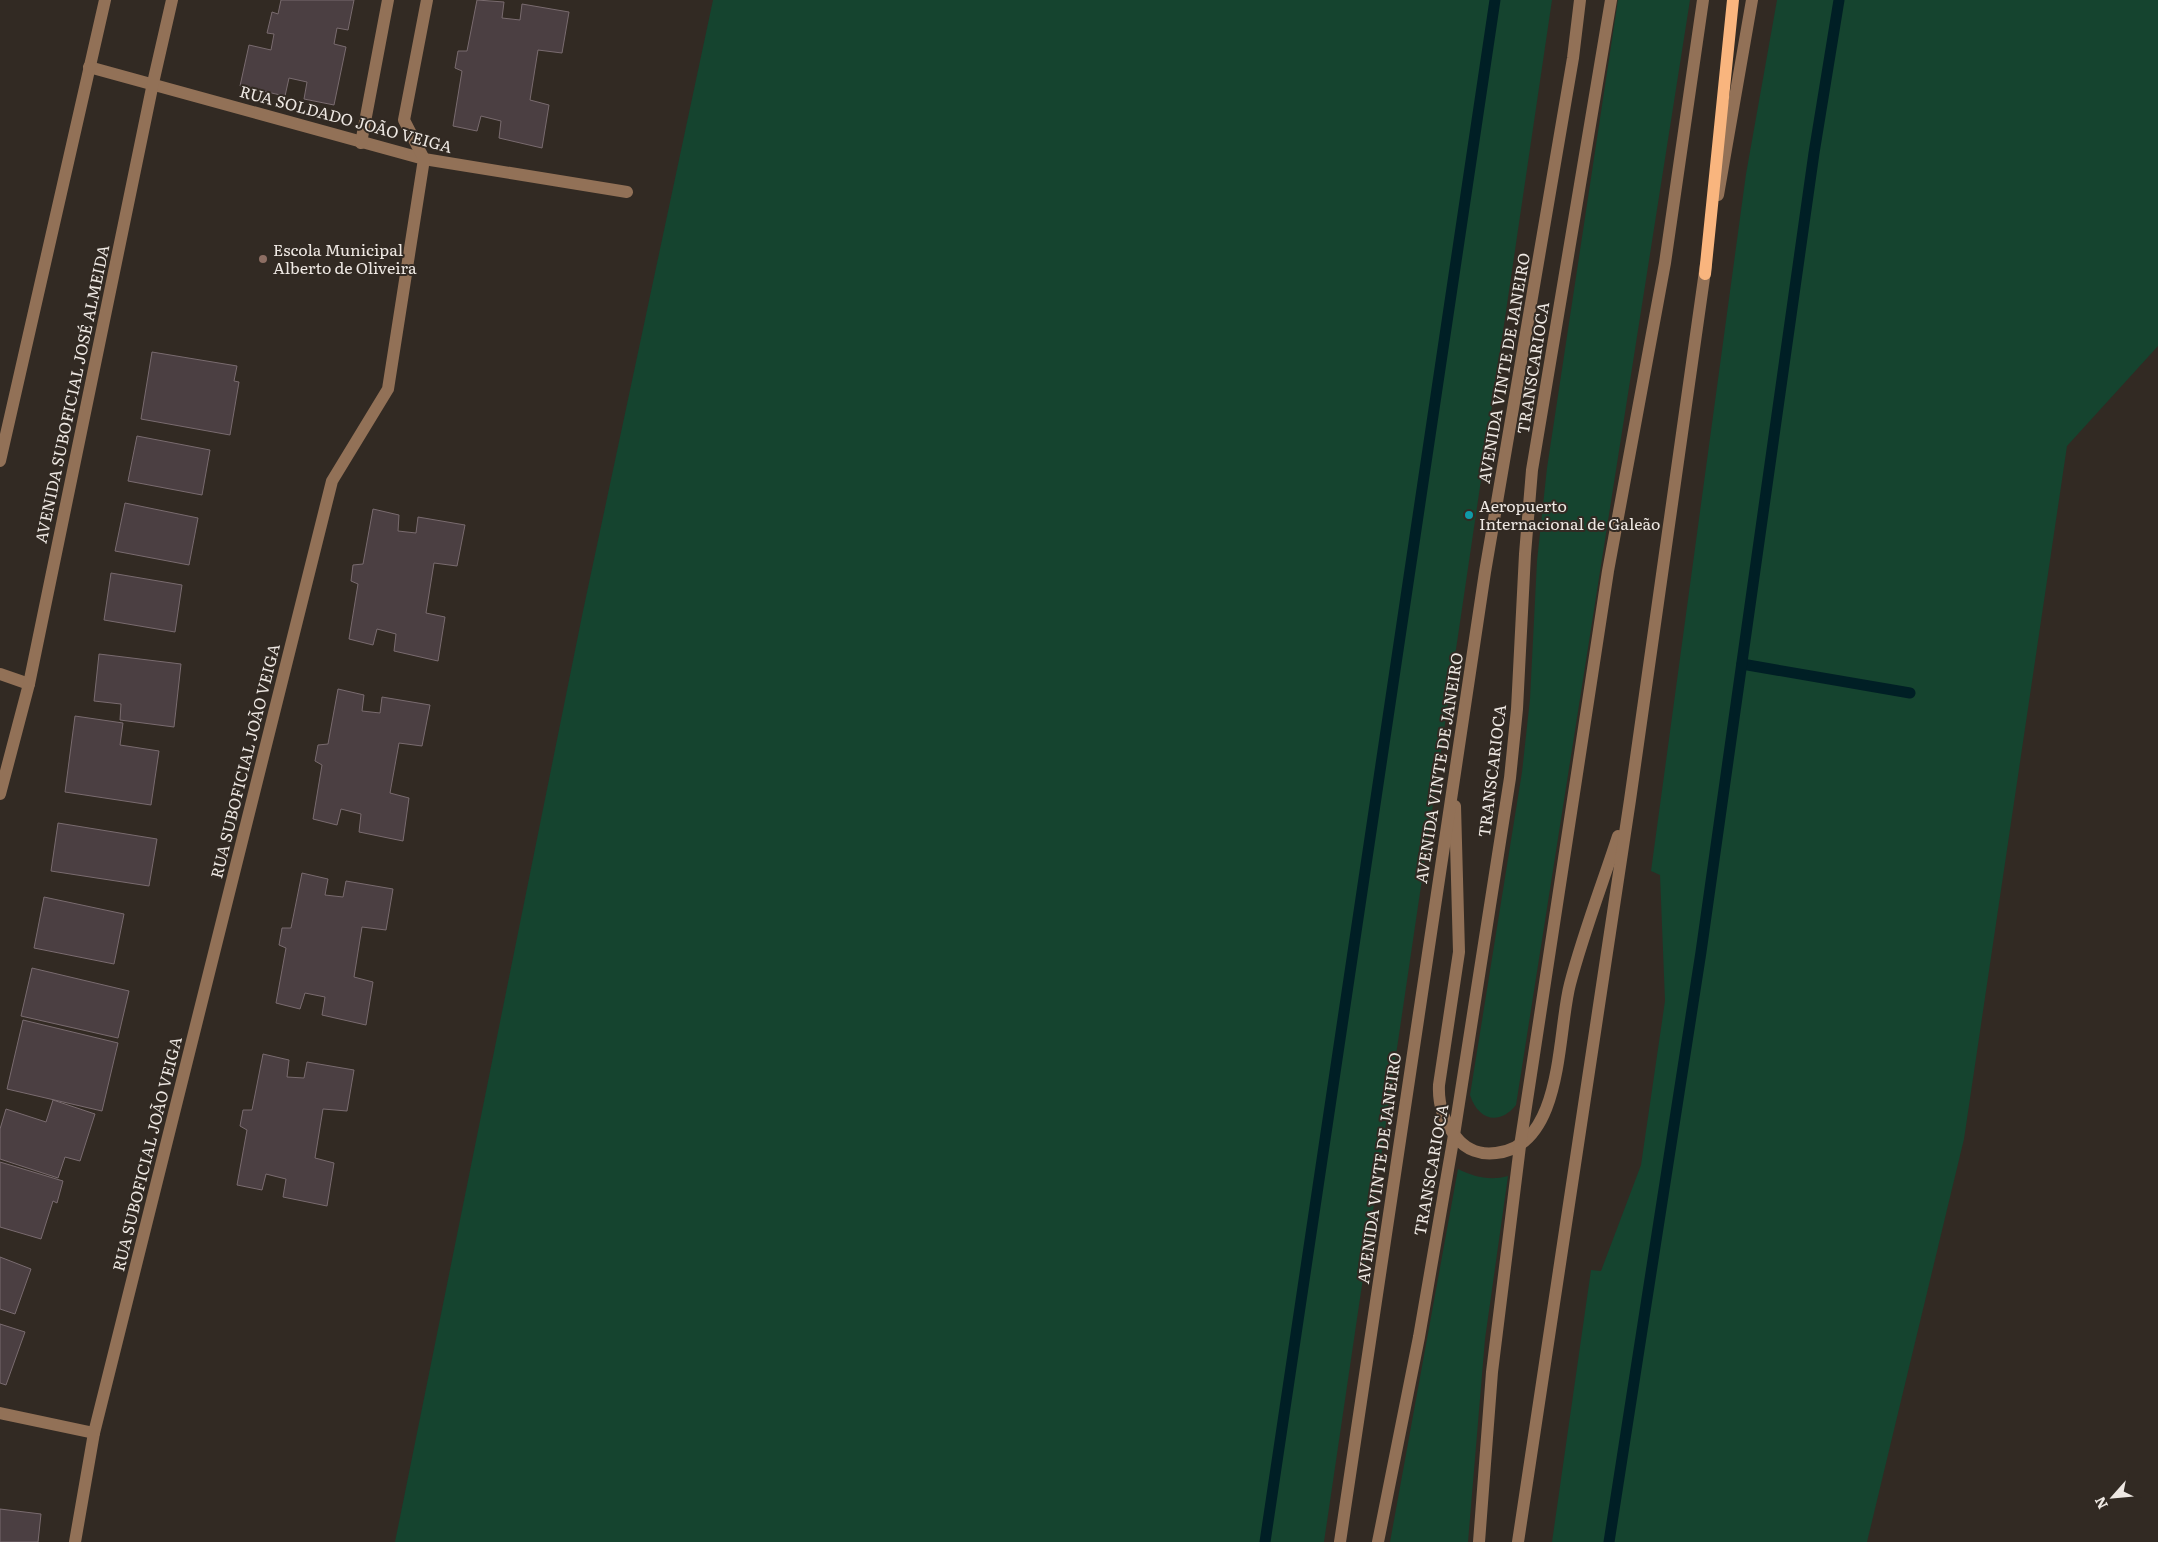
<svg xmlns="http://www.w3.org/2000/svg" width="2158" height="1542" font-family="Literata,serif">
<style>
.green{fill:#15442f}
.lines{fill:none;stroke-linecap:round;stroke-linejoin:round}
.stream{stroke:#001f25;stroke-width:11}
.building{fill:#4b3f42;stroke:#796b6f}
.minor{stroke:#927157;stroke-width:12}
.major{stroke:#f9b57e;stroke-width:12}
.education-dot{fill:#8d6e63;stroke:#322a23;stroke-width:2}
.culture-dot{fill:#0f9aa8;stroke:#322a23;stroke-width:2}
.labels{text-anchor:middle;stroke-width:4;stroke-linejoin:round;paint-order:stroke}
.street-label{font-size:16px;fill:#eee8e3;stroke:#322a23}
.poi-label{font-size:16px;fill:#eee8e3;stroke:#322a23;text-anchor:start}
</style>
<rect width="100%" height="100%" fill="#322a23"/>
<g class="green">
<polygon points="713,0 1552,0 1324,1542 395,1542 583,611"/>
<path d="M1618 0H1690L1516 1105C1499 1126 1478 1120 1470 1095L1522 772 1530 699 1537 561 1547 468Z"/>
<polygon points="1777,0 2158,0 2158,346 2067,446 1964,1139 1867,1542 1552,1542 1591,1270 1601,1271 1641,1165 1665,1001 1660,875 1651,871 1746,174"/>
<path d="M1458 1169C1474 1177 1490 1181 1508 1176L1485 1339 1468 1542H1390Z"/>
</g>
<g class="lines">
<g class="stream">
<polyline points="1742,664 1910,693"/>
<polyline points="1265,1542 1495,0"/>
<polyline points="1609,1542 1701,952 1814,153 1839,0"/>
</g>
</g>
<g class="building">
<polygon points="281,0 354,0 348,30 337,28 334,44 346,47 334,105 304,99 307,82 289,78 285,96 240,86 249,45 271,50 274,34 267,33 272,12 278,14"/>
<polygon points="477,0 504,2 502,18 520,20 522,4 569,12 562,53 538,50 530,100 549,105 542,148 499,138 501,121 481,116 477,131 453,126 462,71 455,68 458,51 467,51"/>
<polygon points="152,352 237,366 234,381 239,382 230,435 141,419"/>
<polygon points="137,436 210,450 202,495 128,481"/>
<polygon points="125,503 198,518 189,565 115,551"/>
<polygon points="373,509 399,515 398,531 416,533 418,517 465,525 457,566 434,563 426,613 445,617 438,661 394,651 396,634 377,629 373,645 349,639 358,584 351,581 353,565 363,564"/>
<polygon points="111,573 182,585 175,632 104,620"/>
<polygon points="99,654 181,664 174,727 120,720 121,704 94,701"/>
<polygon points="338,689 364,695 362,711 380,713 382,697 430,705 422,746 399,743 390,793 409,798 403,841 359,832 361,814 341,809 337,825 313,819 322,765 315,761 318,745 328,744"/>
<polygon points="75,716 123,723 120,745 159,751 151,805 65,792"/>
<polygon points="58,823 157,839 149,886 51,871"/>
<polygon points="302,873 328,879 325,895 343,897 346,881 393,889 386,930 362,927 354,977 373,982 366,1025 322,1015 325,997 305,993 300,1009 276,1003 286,948 279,945 282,928 291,928"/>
<polygon points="44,897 124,914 114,964 34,948"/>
<polygon points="32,968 129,991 118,1038 21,1016"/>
<polygon points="23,1020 118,1043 102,1111 7,1089"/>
<polygon points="263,1054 289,1060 287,1077 304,1078 307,1062 354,1070 347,1111 323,1109 315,1158 334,1163 327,1206 283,1197 286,1179 266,1174 262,1190 237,1185 247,1130 240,1126 243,1110 252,1110"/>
<polygon points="53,1100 95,1114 80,1161 65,1157 58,1178 0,1159 0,1129 6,1109 46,1122"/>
<polygon points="0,1162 63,1181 57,1203 53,1201 41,1239 0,1227"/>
<polygon points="0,1257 31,1269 15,1314 0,1309"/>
<polygon points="0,1324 25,1332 6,1385 0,1383"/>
<polygon points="0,1509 41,1514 38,1542 0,1542"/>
</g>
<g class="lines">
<g class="minor">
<polyline points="89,67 424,159 627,192"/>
<polyline points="361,143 388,0"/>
<polyline points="1718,195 1752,0"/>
<polyline points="0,461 105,0"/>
<polyline points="0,674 29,684"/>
<polyline points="0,794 29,684 153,83 172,0"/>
<path d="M1455 806 1459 952 1439 1085C1438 1105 1443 1121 1456 1137 1466 1150 1481 1155 1496 1153 1564 1146 1557 1033 1570 984 1583 934 1602 885 1618 836"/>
<polyline points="0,1413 94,1433"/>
<polyline points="75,1542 94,1433 332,481 388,389 424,159 404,120 427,0"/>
<polyline points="1340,1542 1485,572 1573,58 1580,0"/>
<polyline points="1378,1542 1419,1337 1454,1135 1510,778 1517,709 1525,554 1532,470 1611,0"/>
<polyline points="1479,1542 1492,1372 1520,1146 1608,571 1665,263 1703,0"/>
<polyline points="1518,1542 1630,800 1706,264"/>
</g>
<polyline class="major" points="1705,274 1733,0"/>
</g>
<circle class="education-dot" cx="263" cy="259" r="5"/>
<circle class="culture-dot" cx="1469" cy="515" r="5"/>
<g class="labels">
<g class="street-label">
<text transform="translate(346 119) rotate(15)" y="6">RUA SOLDADO JOÃO VEIGA</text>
<text transform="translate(1504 368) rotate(-80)" y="6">AVENIDA VINTE DE JANEIRO</text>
<text transform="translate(1533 368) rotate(-81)" y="6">TRANSCARIOCA</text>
<text transform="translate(72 394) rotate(-78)" y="6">AVENIDA SUBOFICIAL JOSÉ ALMEIDA</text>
<text transform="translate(245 761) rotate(-76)" y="6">RUA SUBOFICIAL JOÃO VEIGA</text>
<text transform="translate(1439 768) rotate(-81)" y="6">AVENIDA VINTE DE JANEIRO</text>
<text transform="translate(1492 771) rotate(-83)" y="6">TRANSCARIOCA</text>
<text transform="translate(147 1154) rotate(-76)" y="6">RUA SUBOFICIAL JOÃO VEIGA</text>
<text transform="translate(1379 1168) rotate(-82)" y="6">AVENIDA VINTE DE JANEIRO</text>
<text transform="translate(1431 1170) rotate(-80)" y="6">TRANSCARIOCA</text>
</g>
<g class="poi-label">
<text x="273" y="256">Escola Municipal<tspan x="273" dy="18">Alberto de Oliveira</tspan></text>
<text x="1479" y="512">Aeropuerto<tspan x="1479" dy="18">Internacional de Galeão</tspan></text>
</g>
</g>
<g transform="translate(2113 1497) rotate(243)" stroke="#322a23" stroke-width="4" paint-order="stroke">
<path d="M0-4L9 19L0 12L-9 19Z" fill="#eee8e3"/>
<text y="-8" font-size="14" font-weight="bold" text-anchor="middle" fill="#eee8e3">N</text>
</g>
</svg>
